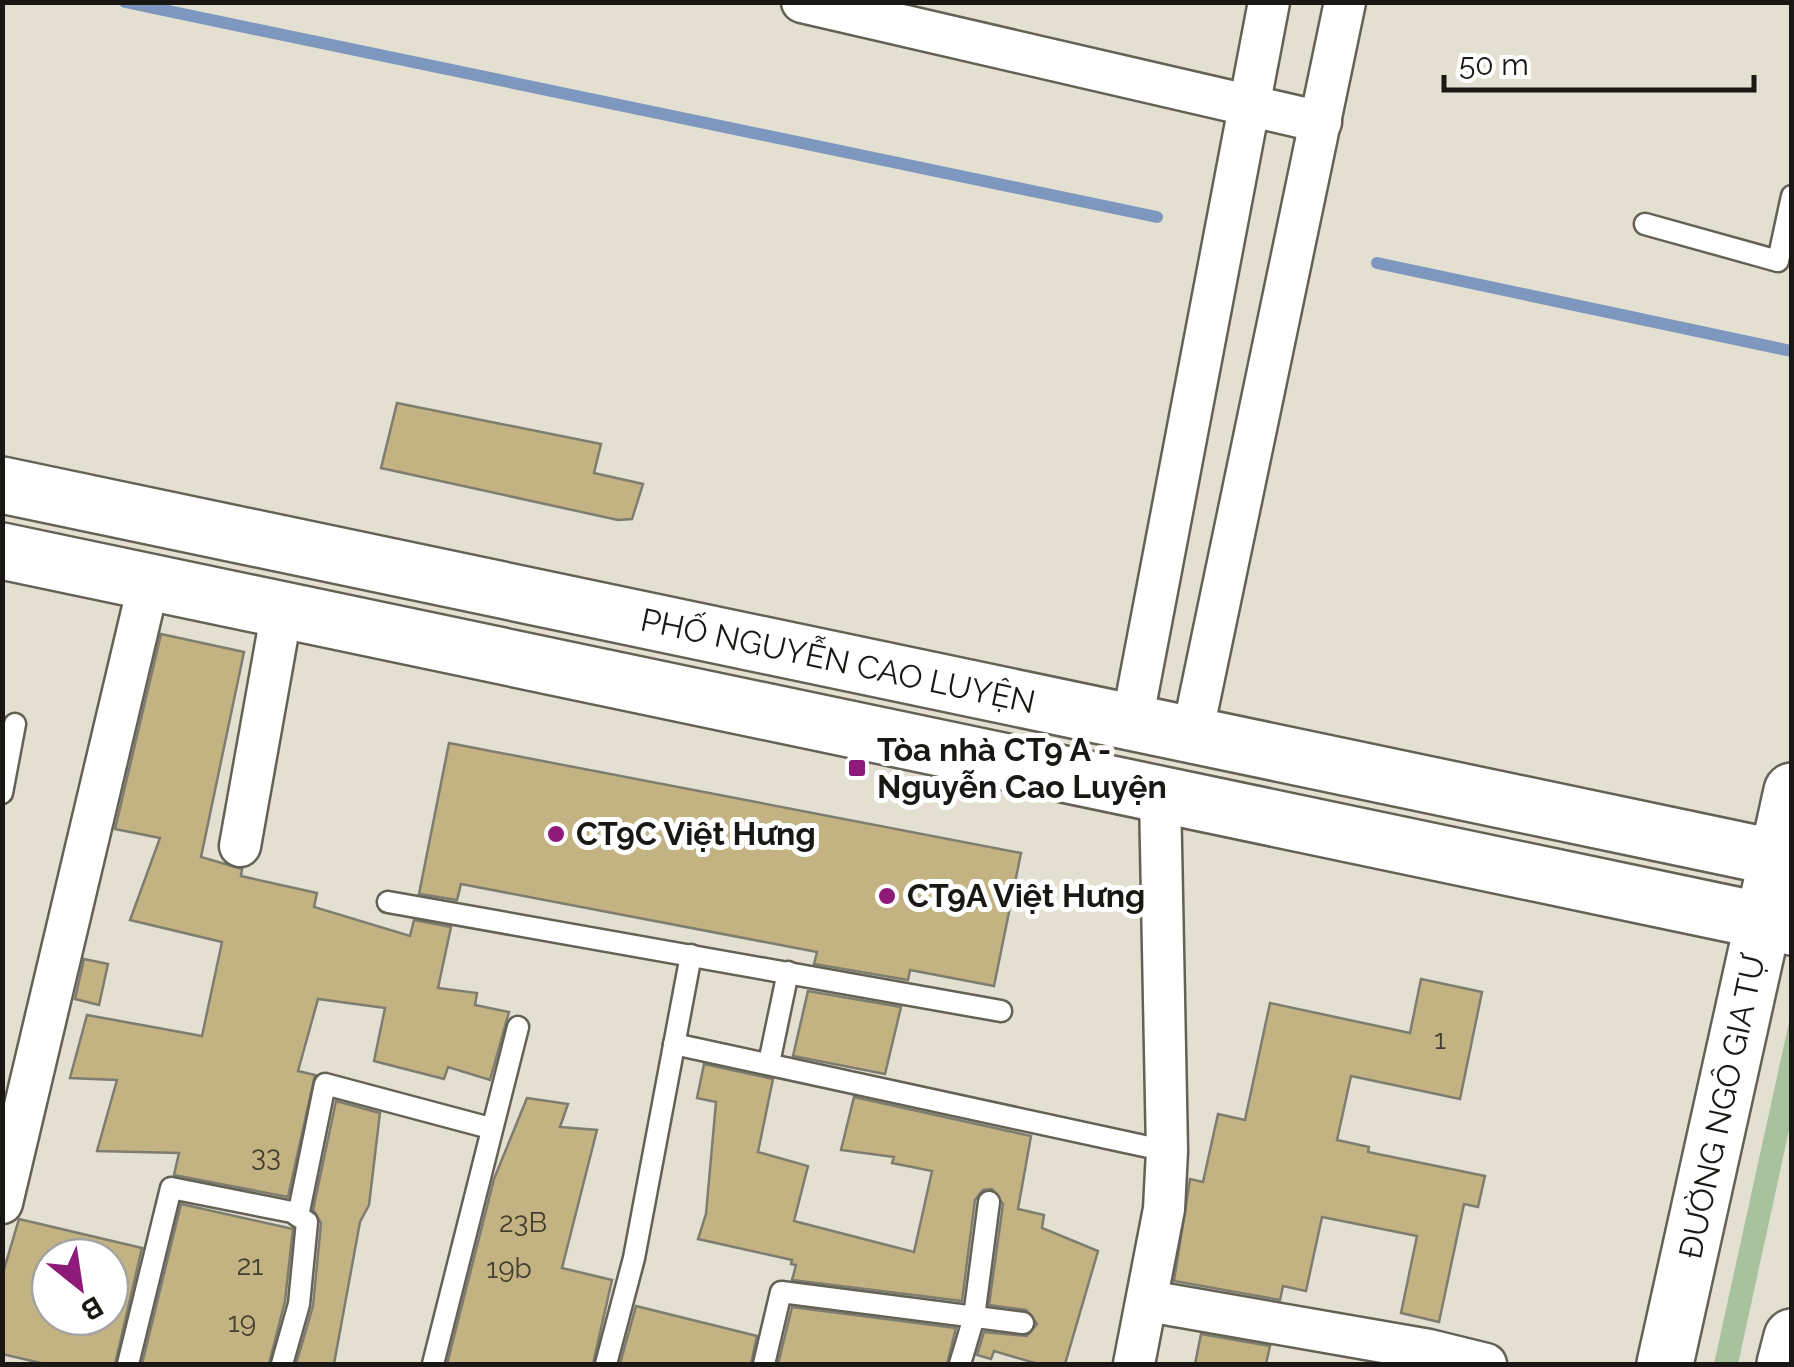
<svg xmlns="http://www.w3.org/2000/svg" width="1794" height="1367" font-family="Raleway,sans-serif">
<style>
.green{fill:#a7c29d}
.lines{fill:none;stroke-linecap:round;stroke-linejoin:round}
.stream{stroke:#7d97bf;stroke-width:12}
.building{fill:#c3b383;stroke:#7f7c70;stroke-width:2.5;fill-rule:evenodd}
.lane-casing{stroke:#646155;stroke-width:25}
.street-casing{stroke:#646155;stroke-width:45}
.secondary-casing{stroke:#646155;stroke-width:60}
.primary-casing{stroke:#646155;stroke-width:60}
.lane{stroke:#fff;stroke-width:20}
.street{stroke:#fff;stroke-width:40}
.secondary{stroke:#fff;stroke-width:55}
.primary{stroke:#fff;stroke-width:55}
.poi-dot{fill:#8e1a7a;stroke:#fff;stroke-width:4}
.labels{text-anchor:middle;stroke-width:10;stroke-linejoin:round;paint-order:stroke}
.number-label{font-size:28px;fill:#443f30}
.street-label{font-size:32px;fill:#1a1814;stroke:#fff}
.poi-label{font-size:32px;font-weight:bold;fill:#1a1814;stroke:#fff;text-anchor:start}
</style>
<rect width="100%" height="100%" fill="#e3dfd1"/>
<polygon class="green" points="1791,1013 1791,1121 1738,1364 1714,1364"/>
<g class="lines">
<g class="stream">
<polyline points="125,2 1157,217"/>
<polyline points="1377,263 1791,351"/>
</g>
</g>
<g class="building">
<polygon points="397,403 601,444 594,473 643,484 632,519 618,520 381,468"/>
<polygon points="161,634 244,652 201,857 242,869 241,876 317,893 314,907 410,936 414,920 451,927 438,988 477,993 475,1005 509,1012 490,1080 448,1067 444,1079 374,1061 385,1008 318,999 298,1071 315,1075 288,1197 174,1175 179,1153 97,1151 117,1080 70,1078 87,1015 202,1036 222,942 130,920 160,838 115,829"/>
<polygon points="449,743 1021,853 994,986 910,970 908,980 814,964 817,952 461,884 457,900 419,894"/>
<polygon points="84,959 108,964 99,1005 75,999"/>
<polygon points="1421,979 1482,992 1460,1099 1351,1076 1337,1140 1369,1147 1368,1152 1485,1176 1478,1207 1464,1204 1439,1322 1401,1313 1417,1236 1322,1217 1306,1291 1283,1286 1280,1300 1174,1281 1190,1179 1203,1182 1218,1114 1245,1120 1270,1003 1410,1033"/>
<polygon points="808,991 901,1007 885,1074 793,1056"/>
<polygon points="704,1064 773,1079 758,1152 808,1166 794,1221 914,1252 932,1171 892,1163 894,1157 841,1150 854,1097 1031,1136 1018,1209 1044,1215 1042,1228 1098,1251 1065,1364 1038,1364 994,1351 991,1359 977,1355 984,1332 1027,1336 1037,1324 1026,1310 989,1305 1003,1204 992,1189 983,1190 975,1200 962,1301 792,1280 796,1265 791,1264 792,1260 698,1239 706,1214 716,1102 697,1098"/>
<polygon points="527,1098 568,1104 560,1127 597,1130 562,1268 612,1280 593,1364 447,1364 494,1179"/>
<polygon points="336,1101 380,1113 369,1205 360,1222 334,1364 296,1364 313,1306 321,1223 313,1210"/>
<polygon points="181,1204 293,1229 285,1301 269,1364 142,1364"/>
<path d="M19 1219 142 1248 115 1364H45L2 1354V1276ZM50 1257H110V1317H50Z"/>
<polygon points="636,1306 757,1336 751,1364 620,1364"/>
<polygon points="792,1307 956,1328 947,1364 778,1364"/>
<polygon points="1201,1334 1270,1346 1266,1364 1195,1364"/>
</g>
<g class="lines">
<defs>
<g id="lane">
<polyline points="1645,224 1778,261 1792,196"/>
<polyline points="2,793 15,724"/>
<polyline points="388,902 1001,1011"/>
<polyline points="674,1044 1167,1151"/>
<polyline points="769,1063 788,972"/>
<polyline points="298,1216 325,1084 490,1128"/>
<polyline points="128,1364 171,1188 292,1212 307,1222 299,1304 282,1364"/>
<polyline points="433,1364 518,1027"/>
<polyline points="606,1364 634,1258 691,955"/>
<polyline points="764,1364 781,1292 1023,1323"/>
<polyline points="960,1364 974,1317 989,1202"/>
</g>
<g id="street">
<polyline points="802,2 1321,122"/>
<polyline points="1132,722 1269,2"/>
<polyline points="1192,735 1345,2"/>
<polyline points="240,846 282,610"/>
<polyline points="2,1203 149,582"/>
<polyline points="1148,1301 1429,1350 1486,1364"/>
<polyline points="1134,1364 1164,1209 1167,1151 1160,795"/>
</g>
<g id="secondary">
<polyline points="2,485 1792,861"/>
<polyline points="2,551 1792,927"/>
</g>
<g id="primary">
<polyline points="1665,1364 1792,791"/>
<polyline points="1785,1364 1792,1337"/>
</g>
</defs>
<use href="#lane" class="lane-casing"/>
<use href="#street" class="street-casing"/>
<use href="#secondary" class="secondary-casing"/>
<use href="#primary" class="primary-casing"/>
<use href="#lane" class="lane"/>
<use href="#street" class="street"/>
<use href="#secondary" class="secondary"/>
<use href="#primary" class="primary"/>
</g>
<g class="poi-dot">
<rect x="847" y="758" width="20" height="20" rx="5"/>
<circle cx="556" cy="834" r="10"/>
<circle cx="887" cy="896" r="10"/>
</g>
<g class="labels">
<g class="number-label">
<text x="1440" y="1049">1</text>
<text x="266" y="1166">33</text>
<text x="523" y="1232">23B</text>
<text x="250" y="1275">21</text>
<text x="509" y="1278">19b</text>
<text x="242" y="1332">19</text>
</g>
<g class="street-label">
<text transform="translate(838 661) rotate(12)" y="11">PHỐ NGUYỄN CAO LUYỆN</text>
<text transform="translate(1722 1107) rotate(-78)" y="11">ĐƯỜNG NGÔ GIA TỰ</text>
</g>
<g class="poi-label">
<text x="877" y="761">Tòa nhà CT9 A -<tspan x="877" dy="37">Nguyễn Cao Luyện</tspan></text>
<text x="576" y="845">CT9C Việt Hưng</text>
<text x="907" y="907">CT9A Việt Hưng</text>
</g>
</g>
<rect width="1794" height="1367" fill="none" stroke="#1a1814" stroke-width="10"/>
<g transform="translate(80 1287) rotate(150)"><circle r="48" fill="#ffffff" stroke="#a3a3a1" stroke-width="2.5"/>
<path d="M0-8L18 38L0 25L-18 38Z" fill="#8e1a7a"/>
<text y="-15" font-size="28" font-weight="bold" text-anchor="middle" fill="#1a1814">B</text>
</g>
<path d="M1444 75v15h310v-15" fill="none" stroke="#1a1814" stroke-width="5"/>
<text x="1459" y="75" font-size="30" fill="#1a1814" stroke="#ffffff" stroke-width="8" paint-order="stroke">50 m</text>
</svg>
